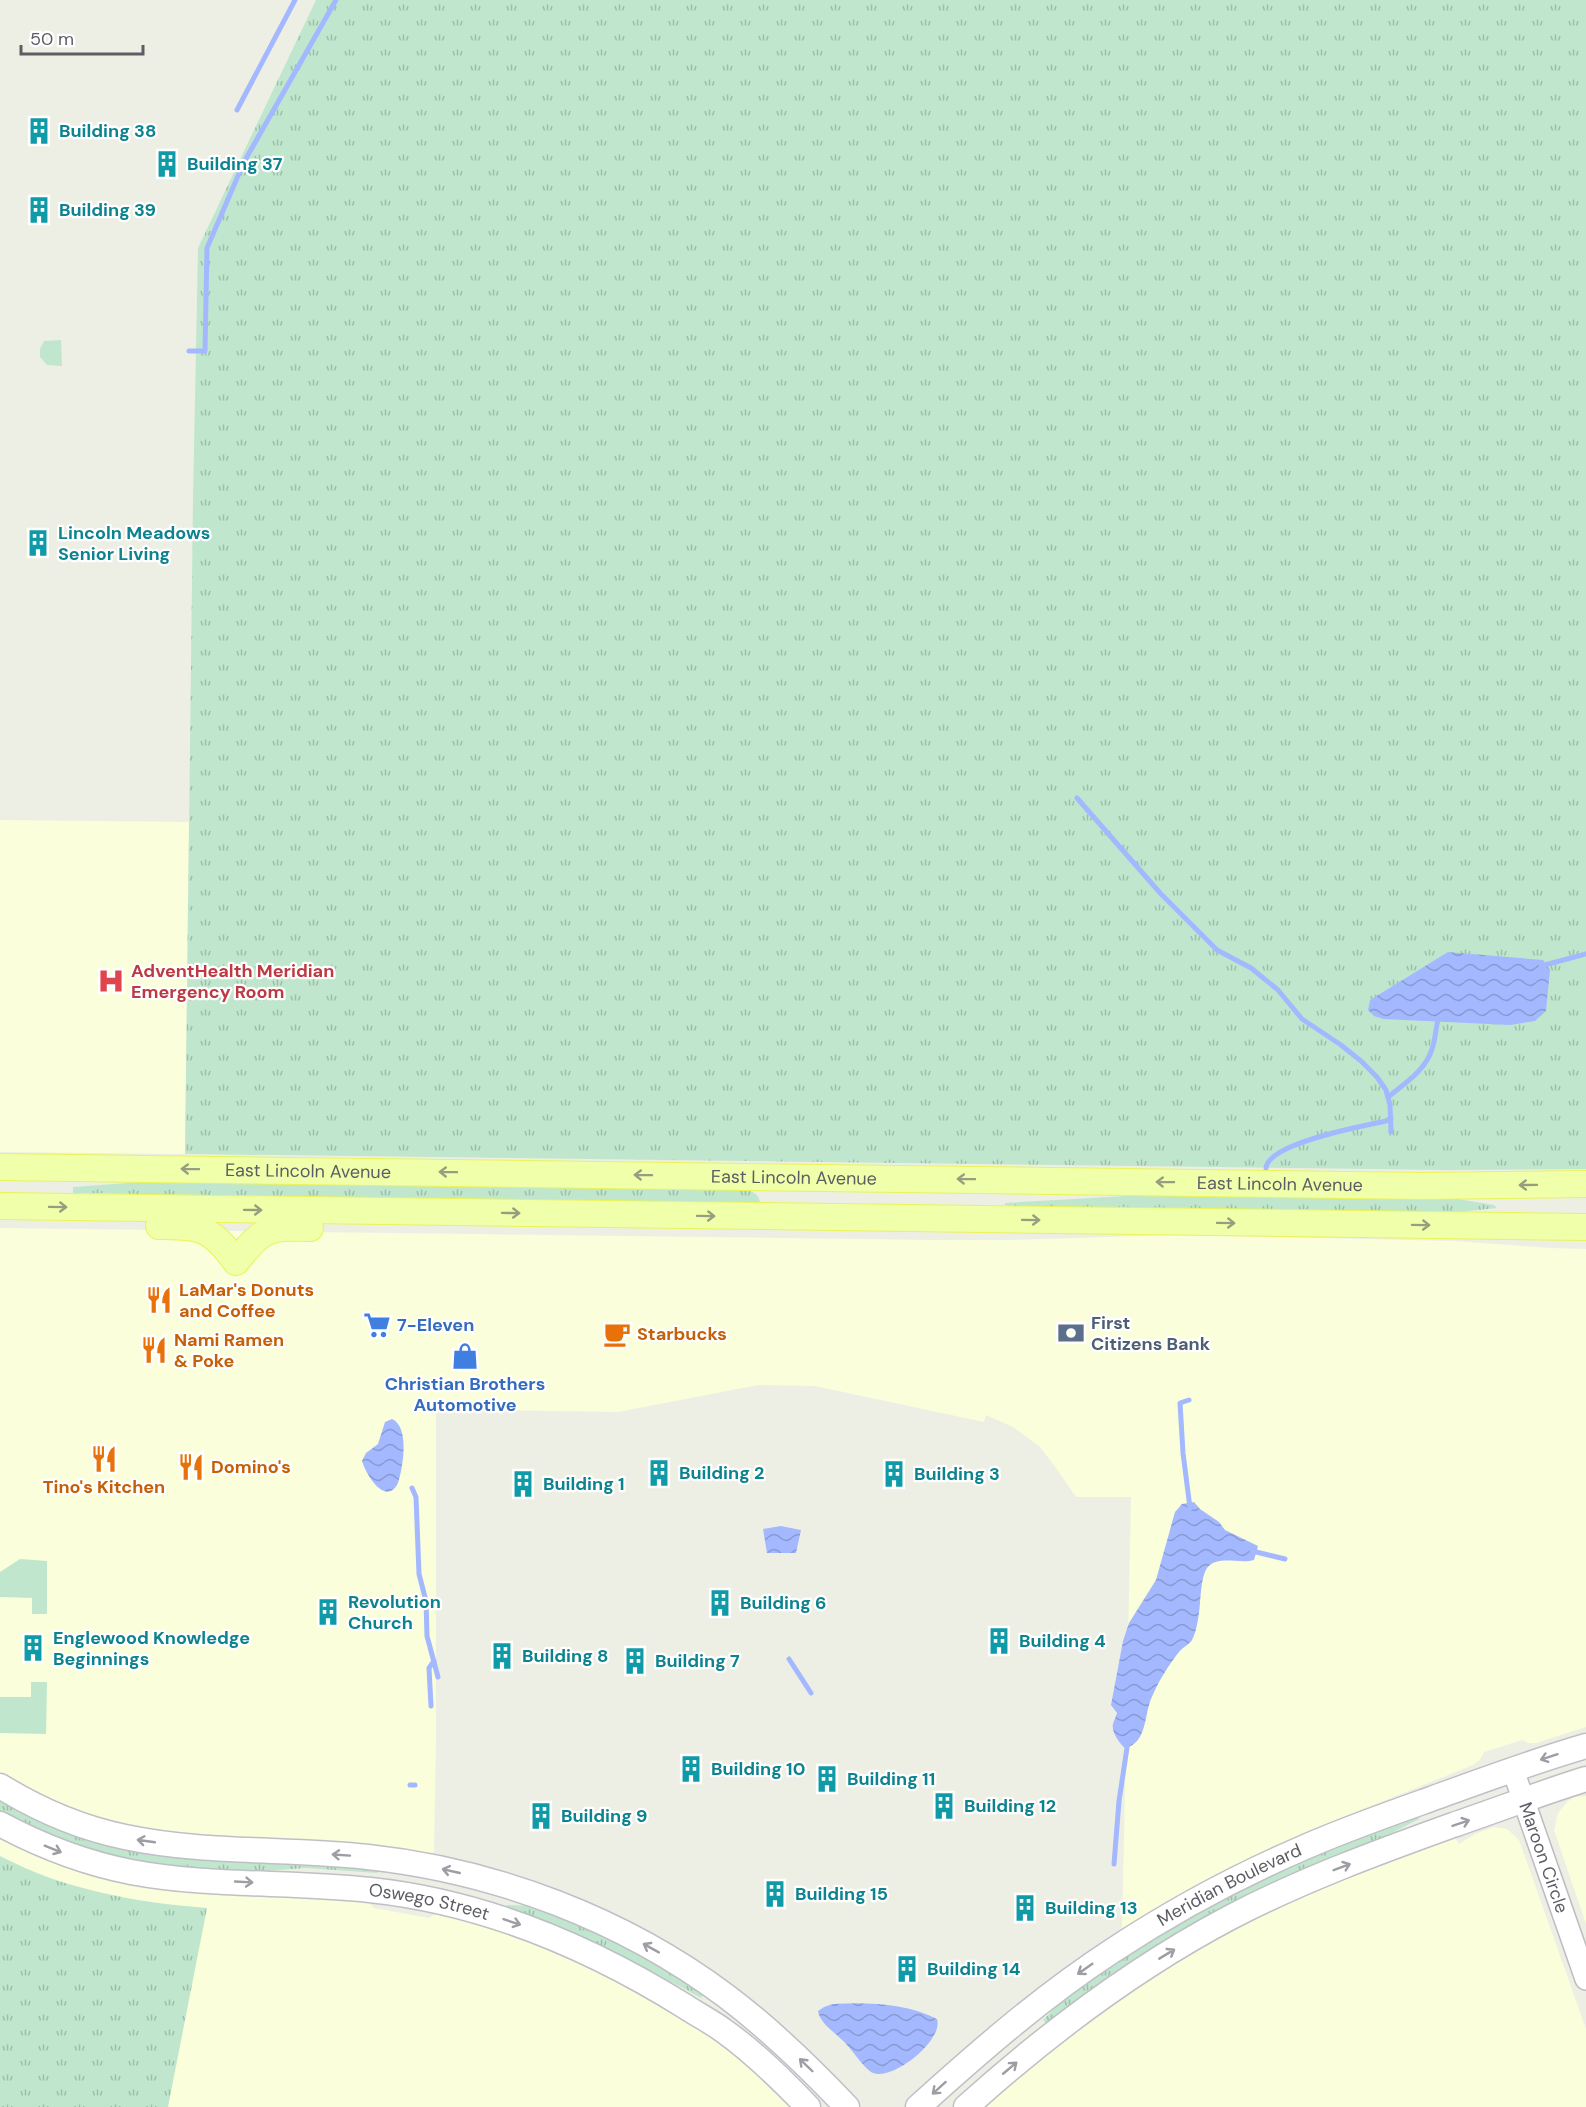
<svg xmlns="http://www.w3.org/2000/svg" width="1586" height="2107" font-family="'DM Sans',sans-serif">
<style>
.commercial{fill:#fafeda}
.grass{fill:url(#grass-tufts)}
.green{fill:#c0e7cd}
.water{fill:url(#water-waves)}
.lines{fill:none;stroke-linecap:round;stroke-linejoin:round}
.stream{stroke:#a4b8ff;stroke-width:5}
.tertiary-casing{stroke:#bcbcc3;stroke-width:24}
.secondary-casing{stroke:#bfbfc7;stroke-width:27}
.primary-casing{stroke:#eaf359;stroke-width:28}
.tertiary{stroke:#fff;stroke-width:21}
.secondary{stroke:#fff;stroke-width:24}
.primary{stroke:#f0ffa9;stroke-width:26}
.oneway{stroke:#979e80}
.oneway2{stroke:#9d9ea3}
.labels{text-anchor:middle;stroke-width:4.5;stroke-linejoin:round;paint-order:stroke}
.culture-label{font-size:18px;font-weight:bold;fill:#0d838f;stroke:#fff;text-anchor:start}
.health-label{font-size:18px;font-weight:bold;fill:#be3a42;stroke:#fff;text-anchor:start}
.street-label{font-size:18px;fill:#5c5d65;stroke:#fff}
.food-label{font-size:18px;font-weight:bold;fill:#c56008;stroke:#fff;text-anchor:start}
.service-label{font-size:18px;font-weight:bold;fill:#4e5e75;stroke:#fff;text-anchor:start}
.shop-label{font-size:18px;font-weight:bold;fill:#366cbe;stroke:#fff;text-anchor:start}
</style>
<defs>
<pattern id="grass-tufts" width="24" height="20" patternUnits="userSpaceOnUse" patternTransform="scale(1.5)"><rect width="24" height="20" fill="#c0e7cd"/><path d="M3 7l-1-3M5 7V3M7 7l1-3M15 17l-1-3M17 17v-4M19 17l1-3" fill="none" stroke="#9fbeaa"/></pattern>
<pattern id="water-waves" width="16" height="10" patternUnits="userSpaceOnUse" patternTransform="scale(1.5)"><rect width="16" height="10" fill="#a4b8ff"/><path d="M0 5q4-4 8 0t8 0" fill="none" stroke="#8999d2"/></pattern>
</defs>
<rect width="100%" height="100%" fill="#eeefe4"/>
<g class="commercial">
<polygon points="0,820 189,822 185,1154 0,1152"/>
<polygon points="0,1228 934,1240 1008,1240 1174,1235 1456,1241 1550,1248 1586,1249 1586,1727 1536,1743 1528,1743 1522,1740 1484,1752 1480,1760 1473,1765 1309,1831 1249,1861 1122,1933 1131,1497 1076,1497 1054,1465 1039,1446 1013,1427 986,1415 984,1422 815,1386 758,1385 618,1412 436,1409 436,1737 434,1852 431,1854 387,1847 193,1837 87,1818 0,1776"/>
<polygon points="1586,1796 1586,1924 1554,1830 1558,1813 1568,1801 1575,1797"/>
<polygon points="1494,1827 1507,1829 1519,1840 1586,2029 1586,2107 981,2107 1077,2027 1201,1944 1300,1894 1454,1836 1459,1844 1477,1833"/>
<polygon points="0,1834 366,1900 374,1908 429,1918 437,1913 500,1928 593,1964 684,2018 744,2063 790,2107 76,2107 0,1996"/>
</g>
<g class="grass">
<polygon points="316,0 1586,0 1586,1169 1447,1170 185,1154 193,499 198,248"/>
<path d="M142 1182 745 1190C753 1191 759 1194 760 1203L73 1193V1187Z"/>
<polygon points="1143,1195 1458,1199 1494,1205 1497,1208 1459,1212 1005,1206 1005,1203"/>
<polygon points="0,1798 26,1812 360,1865 380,1870 377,1873 306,1868 252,1872 147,1865 75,1846 0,1812"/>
<polygon points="1417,1814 1419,1819 1361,1849 1048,2025 1043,2020 1065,1997 1123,1955 1272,1871"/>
<path d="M0 1856C65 1890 134 1902 207 1908L168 2107H0Z"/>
<polygon points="507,1905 536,1906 625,1944 705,1992 701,1998 655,1973 505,1910"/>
</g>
<g class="green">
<polygon points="61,340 62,366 47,365 40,357 40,349 44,341"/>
<polygon points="20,1559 47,1561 47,1614 32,1614 32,1598 0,1597 0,1572"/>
<polygon points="31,1682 47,1682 46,1734 0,1733 0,1697 31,1697"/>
</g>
<g class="water">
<polygon points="1448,952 1543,960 1550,970 1546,1011 1535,1021 1510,1025 1383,1019 1374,1016 1368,1010 1370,1000"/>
<path d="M392 1419C410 1427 403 1468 398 1483 386 1507 366 1475 362 1461L366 1453 378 1444 385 1422Z"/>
<path d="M1194 1502 1200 1509 1219 1522 1225 1530 1258 1546 1254 1560C1241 1564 1221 1556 1210 1565 1200 1572 1201 1601 1199 1613 1198 1620 1196 1633 1192 1640 1190 1644 1183 1647 1179 1652 1168 1666 1158 1682 1151 1699 1144 1716 1147 1743 1125 1748 1119 1743 1111 1731 1113 1724 1114 1720 1116 1717 1117 1713L1111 1705 1123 1641 1129 1623 1156 1580 1175 1512 1182 1504Z"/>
<polygon points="781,1526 801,1530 796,1553 767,1553 763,1529"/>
<path d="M833 2004C868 2002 905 2003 937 2019 944 2040 893 2081 873 2073 863 2068 851 2047 841 2039 833 2031 820 2023 818 2011L824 2007Z"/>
</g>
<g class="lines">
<g class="stream">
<polyline points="237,110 295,0"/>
<polyline points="189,351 205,351 207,248 244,162 336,0"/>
<polyline points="1077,798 1161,894 1217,950 1251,968 1278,990 1302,1019 1341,1045 1361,1061 1377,1077 1386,1090 1390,1105 1391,1132"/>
<polyline points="1541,966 1586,954"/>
<path d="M1388 1097C1404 1084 1426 1070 1432 1049 1436 1039 1435 1028 1439 1017"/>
<path d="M1266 1168C1268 1143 1363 1126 1386 1121L1391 1118"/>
<polyline points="1189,1400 1180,1403 1183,1453 1190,1508"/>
<polyline points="412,1488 416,1497 419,1574 426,1601 427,1636 438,1677"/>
<polyline points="1252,1551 1285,1559"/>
<polyline points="789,1659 811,1693"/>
<polyline points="431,1706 429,1668 434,1661"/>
<polyline points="410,1785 415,1785"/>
<polyline points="1114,1864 1119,1801 1128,1741"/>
</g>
<defs>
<g id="tertiary">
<path id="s1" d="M1513 1770 1586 1979"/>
</g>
<g id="secondary">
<path d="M0 1786C39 1810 81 1828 125 1837 205 1854 288 1848 368 1857 496 1871 623 1919 726 1996 770 2029 809 2067 847 2107"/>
<path id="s2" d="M0 1824C41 1846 85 1863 131 1872 210 1887 291 1881 370 1890 484 1902 590 1947 686 2007 698 2015 712 2022 724 2031 755 2053 782 2080 808 2107"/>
<path id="s3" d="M918 2107C980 2051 1043 1996 1112 1951 1171 1912 1232 1879 1296 1851 1340 1831 1386 1815 1431 1799 1483 1780 1534 1761 1586 1746"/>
<path d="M966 2107C1047 2034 1134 1968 1231 1917 1302 1880 1378 1852 1453 1825 1497 1810 1541 1793 1586 1779"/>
</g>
<g id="primary">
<path id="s4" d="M0 1167 1423 1186 1586 1184"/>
<polyline points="0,1206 1586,1227"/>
<path d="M159 1226C201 1227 210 1226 236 1262 263 1228 267 1227 310 1228"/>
</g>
</defs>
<use href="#tertiary" class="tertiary-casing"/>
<use href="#secondary" class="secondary-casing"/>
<use href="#primary" class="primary-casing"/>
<use href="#tertiary" class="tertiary"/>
<use href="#secondary" class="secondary"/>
<use href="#primary" class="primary"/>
</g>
<defs><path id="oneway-shaft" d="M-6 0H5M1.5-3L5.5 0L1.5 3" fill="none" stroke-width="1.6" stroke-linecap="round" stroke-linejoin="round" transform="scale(1.5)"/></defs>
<g class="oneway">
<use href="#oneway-shaft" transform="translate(190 1169) rotate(-179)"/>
<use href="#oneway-shaft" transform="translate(448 1172) rotate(-179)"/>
<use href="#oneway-shaft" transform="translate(643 1175) rotate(-179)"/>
<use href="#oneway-shaft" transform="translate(966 1179) rotate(-179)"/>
<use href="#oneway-shaft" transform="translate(1165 1182) rotate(-179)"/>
<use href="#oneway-shaft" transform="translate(1528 1185) rotate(179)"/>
<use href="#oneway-shaft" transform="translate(58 1207) rotate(1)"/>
<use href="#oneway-shaft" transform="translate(253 1210) rotate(1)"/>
<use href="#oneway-shaft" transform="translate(511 1213) rotate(1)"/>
<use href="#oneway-shaft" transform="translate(706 1216) rotate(1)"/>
<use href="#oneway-shaft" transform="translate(1031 1220) rotate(1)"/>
<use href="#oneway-shaft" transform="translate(1226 1223) rotate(1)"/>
<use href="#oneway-shaft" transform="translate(1421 1225) rotate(1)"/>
</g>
<g class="oneway2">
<use href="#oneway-shaft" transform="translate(1549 1757) rotate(162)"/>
<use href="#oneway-shaft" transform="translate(1461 1823) rotate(-19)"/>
<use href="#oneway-shaft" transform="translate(146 1841) rotate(-172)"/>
<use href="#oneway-shaft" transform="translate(53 1849) rotate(22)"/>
<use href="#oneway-shaft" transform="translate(341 1855) rotate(-176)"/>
<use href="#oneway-shaft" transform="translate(1342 1867) rotate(-21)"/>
<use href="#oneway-shaft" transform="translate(451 1871) rotate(-167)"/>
<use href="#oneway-shaft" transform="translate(244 1882) rotate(3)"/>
<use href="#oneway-shaft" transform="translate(512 1922) rotate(18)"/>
<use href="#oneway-shaft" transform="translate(651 1948) rotate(-151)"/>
<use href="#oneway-shaft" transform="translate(1167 1954) rotate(-31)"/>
<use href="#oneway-shaft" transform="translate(1085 1969) rotate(145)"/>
<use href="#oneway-shaft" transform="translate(806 2065) rotate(-136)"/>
<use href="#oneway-shaft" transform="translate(1010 2068) rotate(-40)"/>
<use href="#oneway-shaft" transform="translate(939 2088) rotate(138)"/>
</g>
<defs>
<symbol id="building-bare" viewBox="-9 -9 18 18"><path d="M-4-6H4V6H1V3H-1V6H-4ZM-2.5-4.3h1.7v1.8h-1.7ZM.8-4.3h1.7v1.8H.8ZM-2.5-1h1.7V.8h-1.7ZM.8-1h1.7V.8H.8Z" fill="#0f9aa8" stroke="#fff" stroke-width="2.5" paint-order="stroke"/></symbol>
<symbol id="hospital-bare" viewBox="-9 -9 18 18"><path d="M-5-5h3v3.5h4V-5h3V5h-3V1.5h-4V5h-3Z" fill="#e0444e" stroke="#fff" stroke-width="2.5" paint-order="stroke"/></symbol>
<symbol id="restaurant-bare" viewBox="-9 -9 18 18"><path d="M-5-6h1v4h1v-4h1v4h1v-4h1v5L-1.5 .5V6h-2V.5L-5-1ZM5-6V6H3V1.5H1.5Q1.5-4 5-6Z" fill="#e8710a" stroke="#fff" stroke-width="2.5" paint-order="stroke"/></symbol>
<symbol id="supermarket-bare" viewBox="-9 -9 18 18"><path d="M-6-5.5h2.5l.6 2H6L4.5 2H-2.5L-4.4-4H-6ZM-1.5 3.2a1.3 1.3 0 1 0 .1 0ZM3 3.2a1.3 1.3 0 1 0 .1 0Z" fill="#3f7fe0" stroke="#fff" stroke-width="2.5" paint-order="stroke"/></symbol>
<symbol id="bank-bare" viewBox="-9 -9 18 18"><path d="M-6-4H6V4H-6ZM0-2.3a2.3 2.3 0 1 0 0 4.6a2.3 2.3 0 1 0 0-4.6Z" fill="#5c6f8a" stroke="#fff" stroke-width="2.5" paint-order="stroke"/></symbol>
<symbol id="cafe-bare" viewBox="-9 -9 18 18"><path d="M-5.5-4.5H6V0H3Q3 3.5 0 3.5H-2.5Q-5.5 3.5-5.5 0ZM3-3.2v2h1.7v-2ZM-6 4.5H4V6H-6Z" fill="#e8710a" stroke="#fff" stroke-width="2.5" paint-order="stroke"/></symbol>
<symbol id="shop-bare" viewBox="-9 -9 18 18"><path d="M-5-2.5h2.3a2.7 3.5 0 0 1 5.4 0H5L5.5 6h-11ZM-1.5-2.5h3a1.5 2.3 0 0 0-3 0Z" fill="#3f7fe0" stroke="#fff" stroke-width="2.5" paint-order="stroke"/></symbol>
</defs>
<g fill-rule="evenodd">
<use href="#building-bare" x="20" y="112" width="38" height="38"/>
<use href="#building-bare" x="148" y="145" width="38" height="38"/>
<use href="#building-bare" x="20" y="191" width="38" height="38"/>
<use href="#building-bare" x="19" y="524" width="38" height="38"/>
<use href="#hospital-bare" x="92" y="962" width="38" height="38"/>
<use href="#restaurant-bare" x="140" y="1281" width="38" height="38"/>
<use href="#supermarket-bare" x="358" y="1306" width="38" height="38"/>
<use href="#bank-bare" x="1052" y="1314" width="38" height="38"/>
<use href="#cafe-bare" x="598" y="1315" width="38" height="38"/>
<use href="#restaurant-bare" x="135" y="1331" width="38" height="38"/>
<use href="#shop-bare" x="446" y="1337" width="38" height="38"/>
<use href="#restaurant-bare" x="85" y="1440" width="38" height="38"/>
<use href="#restaurant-bare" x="172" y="1448" width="38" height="38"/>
<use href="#building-bare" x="640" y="1454" width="38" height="38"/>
<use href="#building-bare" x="875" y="1455" width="38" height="38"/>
<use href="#building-bare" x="504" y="1465" width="38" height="38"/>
<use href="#building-bare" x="701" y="1584" width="38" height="38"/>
<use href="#building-bare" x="309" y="1593" width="38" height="38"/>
<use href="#building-bare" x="980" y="1622" width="38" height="38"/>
<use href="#building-bare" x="14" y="1629" width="38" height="38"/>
<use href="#building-bare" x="483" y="1637" width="38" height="38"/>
<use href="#building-bare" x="616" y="1642" width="38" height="38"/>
<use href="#building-bare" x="672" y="1750" width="38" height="38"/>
<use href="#building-bare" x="808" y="1760" width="38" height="38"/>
<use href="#building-bare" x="925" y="1787" width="38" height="38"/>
<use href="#building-bare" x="522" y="1797" width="38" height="38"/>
<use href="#building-bare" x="756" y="1875" width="38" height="38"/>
<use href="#building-bare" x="1006" y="1889" width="38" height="38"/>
<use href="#building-bare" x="888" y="1950" width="38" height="38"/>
</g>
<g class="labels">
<g class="culture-label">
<text x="59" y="137">Building 38</text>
<text x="187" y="170">Building 37</text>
<text x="59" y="216">Building 39</text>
<text x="58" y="539">Lincoln Meadows<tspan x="58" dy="21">Senior Living</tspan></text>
<text x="679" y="1479">Building 2</text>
<text x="914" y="1480">Building 3</text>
<text x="543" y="1490">Building 1</text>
<text x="348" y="1608">Revolution<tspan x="348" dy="21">Church</tspan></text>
<text x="740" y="1609">Building 6</text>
<text x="53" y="1644">Englewood Knowledge<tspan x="53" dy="21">Beginnings</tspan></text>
<text x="1019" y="1647">Building 4</text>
<text x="522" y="1662">Building 8</text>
<text x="655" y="1667">Building 7</text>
<text x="711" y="1775">Building 10</text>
<text x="847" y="1785">Building 11</text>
<text x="964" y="1812">Building 12</text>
<text x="561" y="1822">Building 9</text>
<text x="795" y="1900">Building 15</text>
<text x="1045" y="1914">Building 13</text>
<text x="927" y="1975">Building 14</text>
</g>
<g class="health-label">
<text x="131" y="977">AdventHealth Meridian<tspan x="131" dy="21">Emergency Room</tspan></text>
</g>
<g class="street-label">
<text dy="6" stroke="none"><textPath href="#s4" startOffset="308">East Lincoln Avenue</textPath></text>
<text dy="6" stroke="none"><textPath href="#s4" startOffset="794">East Lincoln Avenue</textPath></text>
<text dy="6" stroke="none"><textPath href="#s4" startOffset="1280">East Lincoln Avenue</textPath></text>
<text dy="6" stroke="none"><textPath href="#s1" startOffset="93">Maroon Circle</textPath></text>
<text dy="6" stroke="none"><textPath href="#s3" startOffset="384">Meridian Boulevard</textPath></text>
<text dy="6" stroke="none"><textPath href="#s2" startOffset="440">Oswego Street</textPath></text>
</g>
<g class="food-label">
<text x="179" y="1296">LaMar's Donuts<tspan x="179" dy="21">and Coffee</tspan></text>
<text x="637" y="1340">Starbucks</text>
<text x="174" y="1346">Nami Ramen<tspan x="174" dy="21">&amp; Poke</tspan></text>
<text x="211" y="1473">Domino's</text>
<text x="104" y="1493" text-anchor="middle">Tino's Kitchen</text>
</g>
<g class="service-label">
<text x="1091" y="1329">First<tspan x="1091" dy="21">Citizens Bank</tspan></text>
</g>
<g class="shop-label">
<text x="397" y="1331">7-Eleven</text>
<text x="465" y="1390" text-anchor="middle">Christian Brothers<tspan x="465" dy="21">Automotive</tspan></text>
</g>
</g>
<path d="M21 45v9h122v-9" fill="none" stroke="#5c5d65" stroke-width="3"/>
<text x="30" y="45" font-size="18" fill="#5c5d65" stroke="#ffffff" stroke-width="4.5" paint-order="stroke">50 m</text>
</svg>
